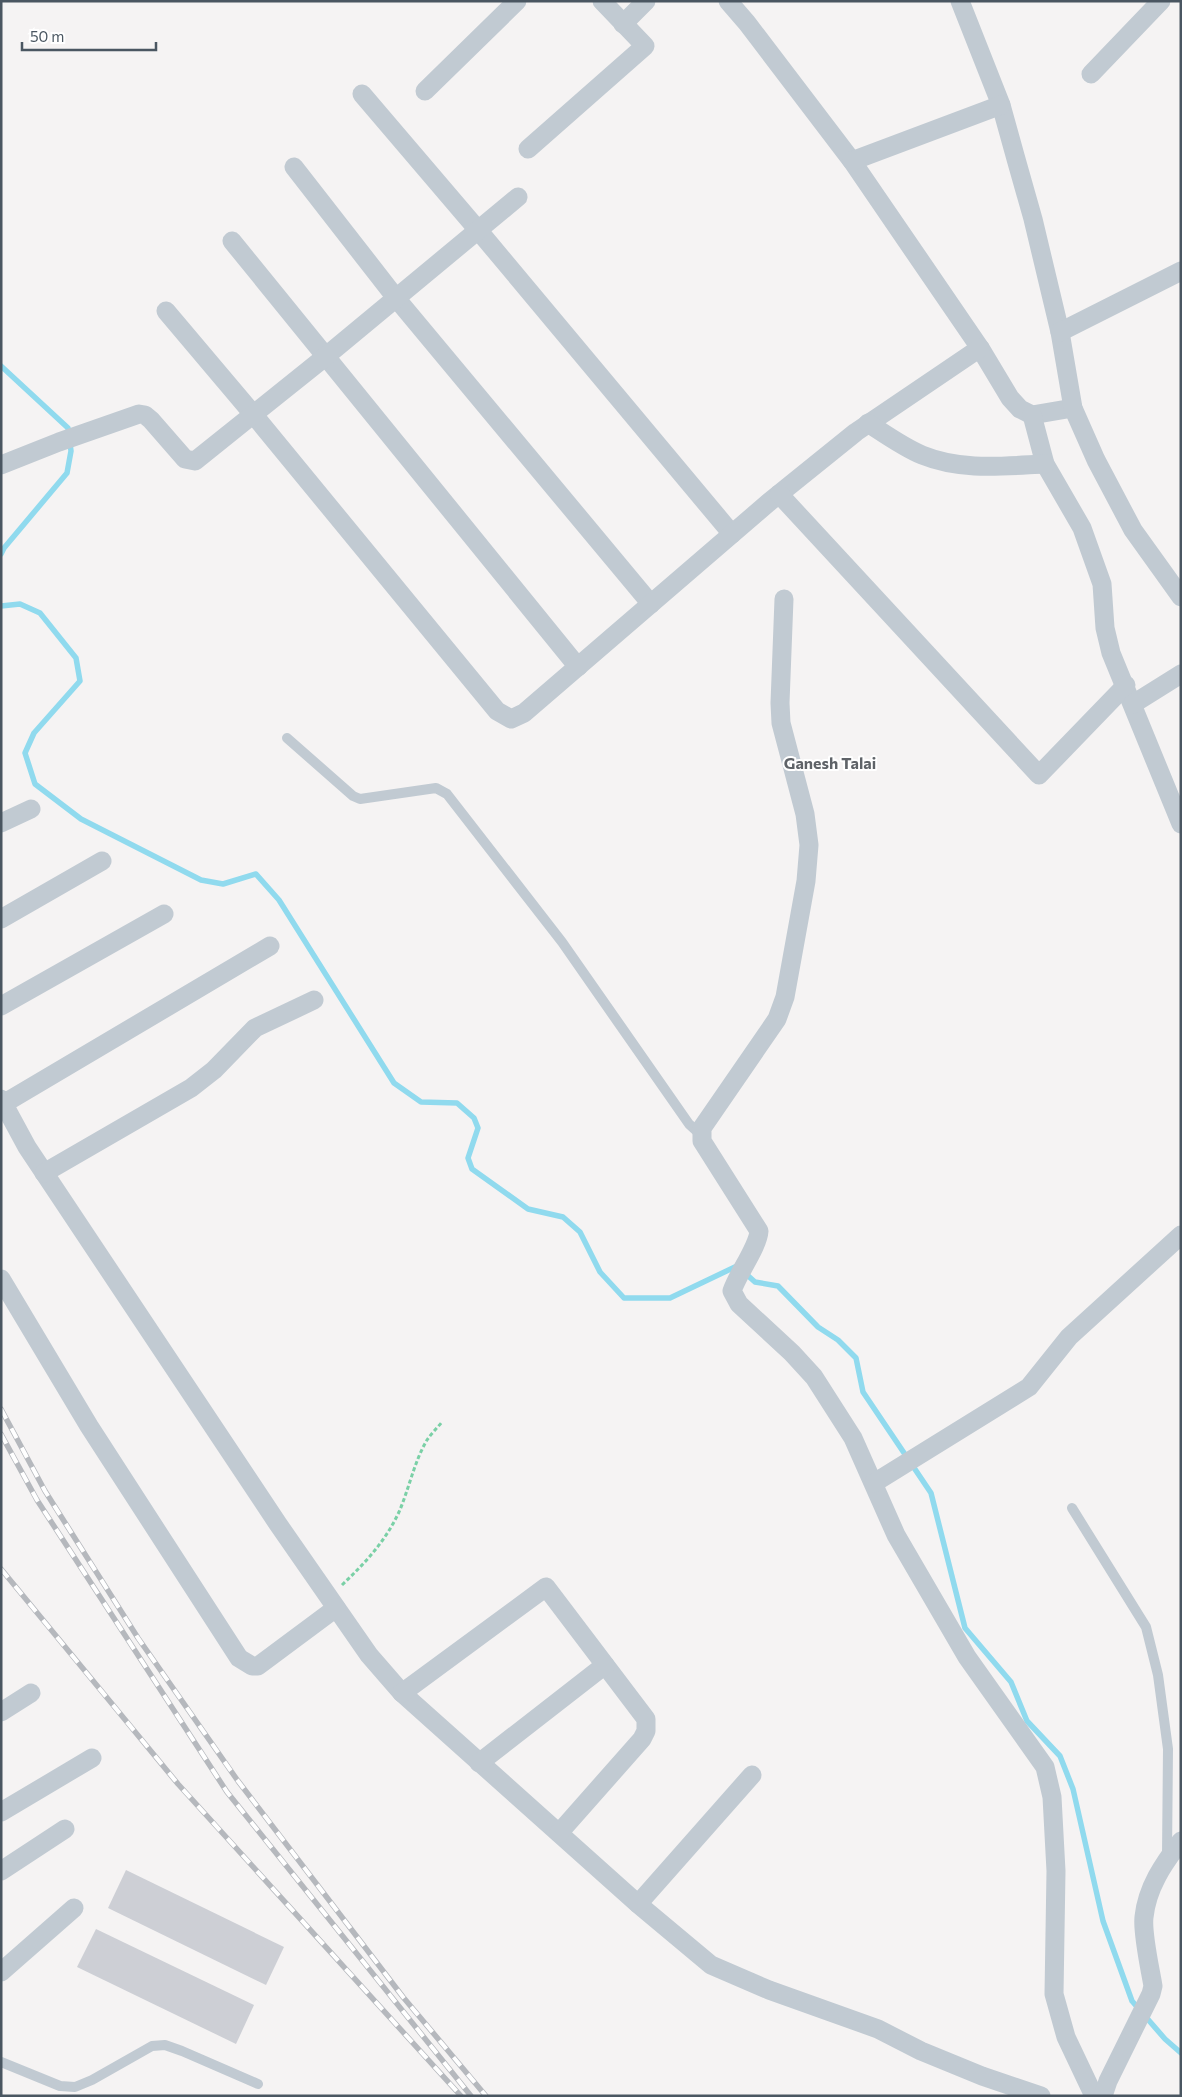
<svg xmlns="http://www.w3.org/2000/svg" width="1182" height="2097" font-family="Commissioner,sans-serif">
<style>
.lines{fill:none;stroke-linecap:round;stroke-linejoin:round}
.stream{stroke:#90daee;stroke-width:5.5}
.building{fill:#cdcfd5}
.path{stroke:#7ad0a6;stroke-width:3;stroke-dasharray:4 2.5;stroke-linecap:butt}
.lane{stroke:#c1cad2;stroke-width:10}
.street{stroke:#c1cad2;stroke-width:19}
.rail-casing{stroke:#b5b8bd;stroke-width:5.5}
.rail{stroke:#fff;stroke-width:4;stroke-dasharray:11;stroke-linecap:butt}
.labels{text-anchor:middle;stroke-width:4;stroke-linejoin:round;paint-order:stroke}
.neighbourhood-label{font-size:16px;font-weight:bold;fill:#5f6368;stroke:#fff}
</style>
<rect width="100%" height="100%" fill="#f5f3f3"/>
<g class="lines">
<g class="stream">
<polyline points="1,366 68,428 71,451 67,473 4,548 1,554"/>
<polyline points="1,606 20,604 40,613 76,658 80,681 34,733 25,753 35,784 81,819 201,880 223,884 256,874 279,900 394,1083 421,1102 457,1103 474,1118 478,1128 468,1158 472,1169 528,1209 563,1217 580,1232 600,1272 624,1298 670,1298 737,1266 755,1282 778,1286 818,1327 838,1340 856,1358 863,1392 931,1493 965,1628 1011,1682 1027,1721 1060,1756 1073,1789 1103,1921 1132,2001 1165,2039 1181,2053"/>
</g>
</g>
<g class="building">
<polygon points="126,1870 284,1947 266,1985 108,1908"/>
<polygon points="96,1929 254,2005 236,2044 77,1967"/>
</g>
<g class="lines">
<path class="path" d="M342 1585C365 1563 385 1542 399 1512 409 1489 414 1462 427 1440 431 1434 437 1428 442 1422"/>
<g class="lane">
<polyline points="287,738 353,796 360,799 436,788 447,794 562,942 689,1124 701,1135"/>
<polyline points="1072,1508 1146,1627 1158,1675 1168,1749 1167,1856"/>
<polyline points="1,2062 60,2086 75,2087 92,2080 152,2046 165,2045 182,2051 258,2084"/>
</g>
<g class="street">
<polyline points="728,1 747,23 852,161 980,348 1010,398 1020,409 1032,415 1073,408"/>
<polyline points="960,1 1001,105 1016,159 1033,219 1060,332 1073,408 1096,460 1133,530 1181,597"/>
<polyline points="623,24 646,1"/>
<polyline points="1091,74 1161,1"/>
<polyline points="425,91 517,1"/>
<polyline points="362,94 478,230 732,534"/>
<polyline points="528,149 645,46 602,1"/>
<polyline points="852,161 1001,105"/>
<polyline points="294,167 396,298 651,604"/>
<polyline points="232,241 578,667"/>
<polyline points="166,311 253,414 497,711 511,719 524,713 768,503 856,432 980,348"/>
<polyline points="1060,332 1181,271"/>
<polyline points="1032,415 1045,464 1082,528 1102,584 1105,628 1111,653 1181,824"/>
<path d="M868 423C885 434 903 447 922 455 961 471 1003 466 1045 464"/>
<polyline points="1,465 59,442 139,414 145,415 151,420 185,459 195,461 325,357 518,197"/>
<polyline points="779,494 1039,775 1126,685"/>
<path d="M784 599 780 703 781 723 805 814 809 845 806 881 785 997 777 1019 702 1128V1141L759 1231C758 1247 738 1273 732 1291L739 1304 792 1353 814 1377 853 1438 896 1535 967 1657 1045 1767 1052 1797 1056 1871 1054 1994 1066 2037 1094 2096"/>
<polyline points="1133,704 1181,674"/>
<polyline points="1,823 31,809"/>
<polyline points="1,919 102,861"/>
<polyline points="1,1006 164,914"/>
<polyline points="1,1099 27,1147 278,1524 369,1655 402,1693 638,1904 711,1965 769,1990 878,2029 921,2051 982,2076 1041,2096"/>
<polyline points="3,1104 270,946"/>
<polyline points="44,1173 191,1088 214,1070 255,1028 314,1000"/>
<polyline points="1,1279 89,1426 239,1658 252,1666 258,1666 336,1608"/>
<polyline points="874,1483 1029,1387 1069,1337 1181,1235"/>
<polyline points="402,1693 546,1587 646,1719 646,1731 642,1739 559,1833"/>
<polyline points="1,1712 31,1693"/>
<polyline points="479,1763 605,1665"/>
<polyline points="1,1812 92,1758"/>
<polyline points="1,1871 65,1829"/>
<polyline points="638,1904 752,1775"/>
<polyline points="1,1972 74,1908"/>
<path d="M1103 2096 1108 2081 1151 1994 1153 1986C1150 1968 1142 1933 1144 1917 1147 1888 1163 1864 1181 1841"/>
</g>
<defs>
<g id="rail">
<polyline points="1,1409 45,1491 138,1638 238,1781 403,1997 486,2096"/>
<polyline points="1,1434 37,1500 227,1792 471,2096"/>
<polyline points="1,1569 178,1784 461,2096"/>
</g>
</defs>
<use href="#rail" class="rail-casing"/>
<use href="#rail" class="rail"/>
</g>
<g class="labels">
<g class="neighbourhood-label">
<text x="830" y="769">Ganesh Talai</text>
</g>
</g>
<rect width="1182" height="2097" fill="none" stroke="#4a5661" stroke-width="5"/>
<path d="M22 42v8h134v-8" fill="none" stroke="#4a5661" stroke-width="2.5"/>
<text x="30" y="42" font-size="15" fill="#4a5661" stroke="#ffffff" stroke-width="4" paint-order="stroke">50 m</text>
</svg>
